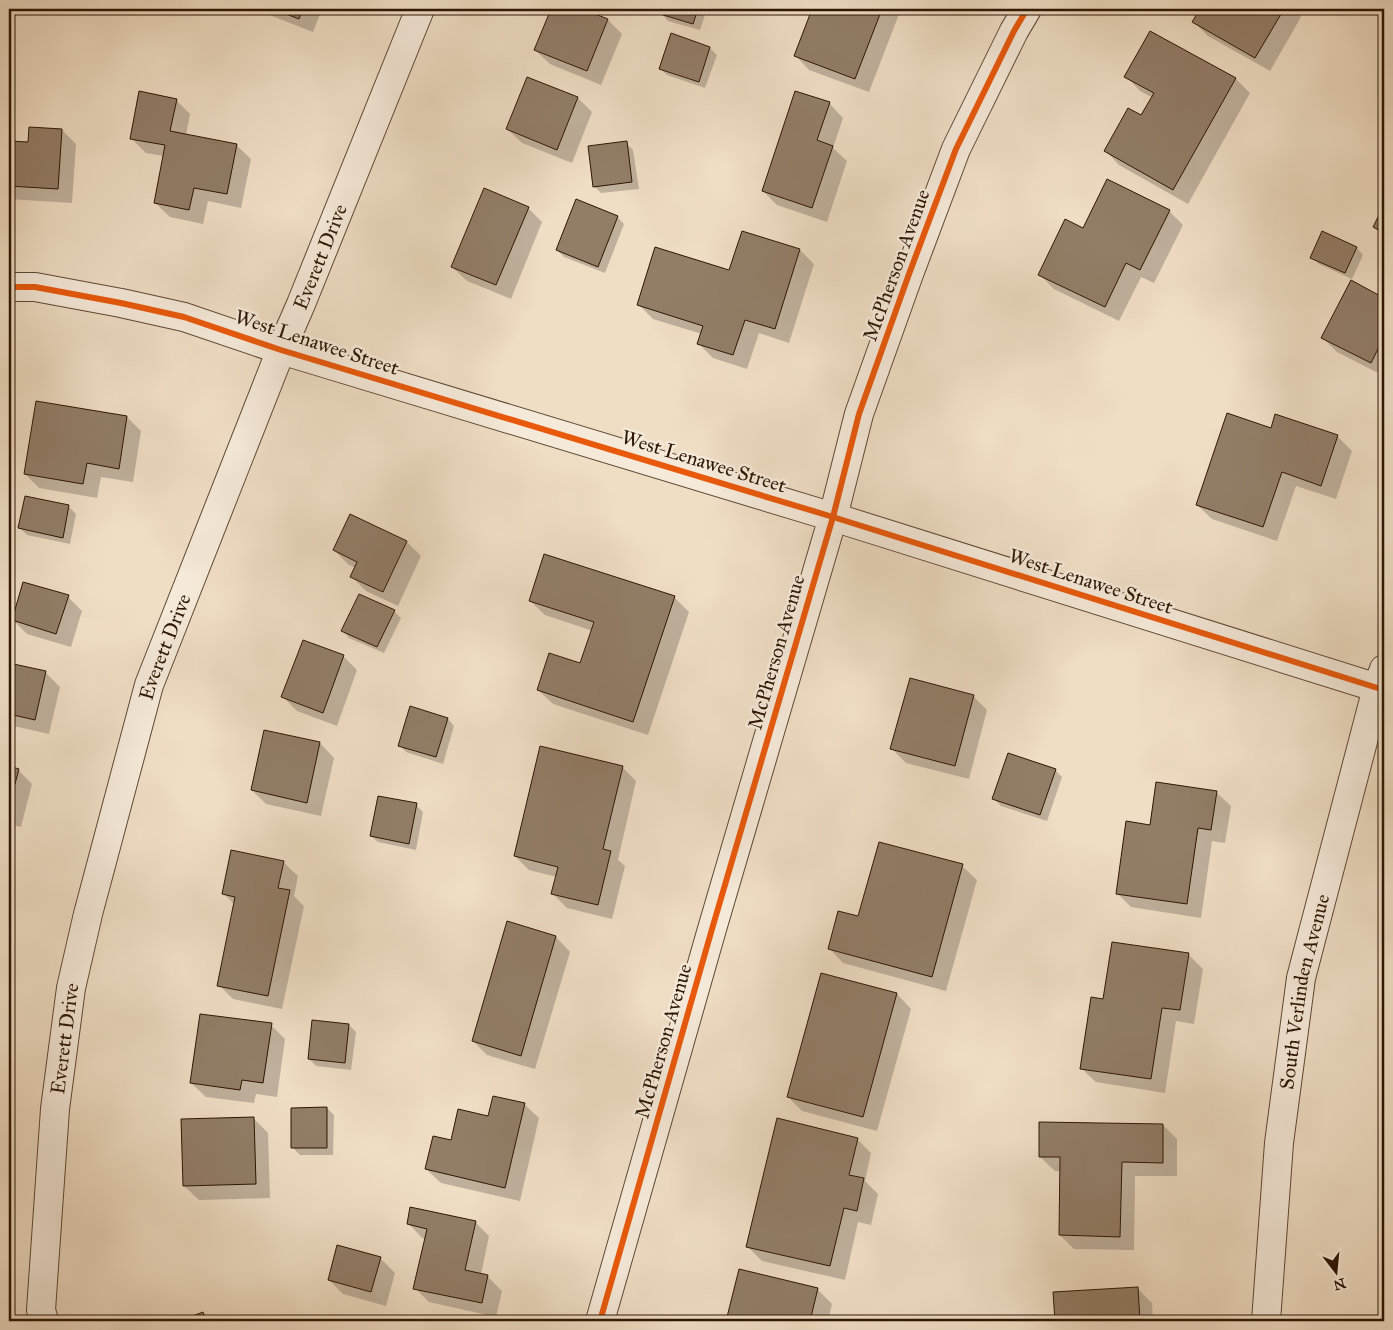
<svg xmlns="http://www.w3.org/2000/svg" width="1393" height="1330" font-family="'IM FELL Great Primer',serif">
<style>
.shadow{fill:#0003}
.building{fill:#927d67;stroke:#2d1603}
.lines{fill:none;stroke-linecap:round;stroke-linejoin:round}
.street-casing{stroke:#5e4833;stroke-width:30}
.street{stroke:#f5e9d9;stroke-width:28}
.cycleway-casing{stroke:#f5e9d9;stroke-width:9}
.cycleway{stroke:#e8590c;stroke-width:6}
.labels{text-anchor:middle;stroke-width:5;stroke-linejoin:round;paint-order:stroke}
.street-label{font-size:20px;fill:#2d1603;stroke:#f5e9d9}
</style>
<rect width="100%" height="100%" fill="#efddc4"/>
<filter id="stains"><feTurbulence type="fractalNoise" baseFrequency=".004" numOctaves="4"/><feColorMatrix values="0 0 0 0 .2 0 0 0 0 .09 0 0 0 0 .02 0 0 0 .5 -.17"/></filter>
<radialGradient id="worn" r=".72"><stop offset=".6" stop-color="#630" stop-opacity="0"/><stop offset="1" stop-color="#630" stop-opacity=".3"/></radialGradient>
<g class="shadow">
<polygon points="254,9 322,9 313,32"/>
<polygon points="552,9 579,9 608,20 622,34 601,85 550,64 535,50"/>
<polygon points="663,9 707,9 700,30 668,21 662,14"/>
<polygon points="813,9 901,9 869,92 809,70 795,55"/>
<polygon points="1192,9 1294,9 1301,17 1270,71 1208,36 1194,22 1198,14"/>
<polygon points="1151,32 1236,79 1250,93 1188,204 1119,165 1105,150 1142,117 1153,98 1140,91 1126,76"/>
<polygon points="710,48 717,55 705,88 667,75 660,68"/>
<polygon points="528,78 578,98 592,112 572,163 522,143 507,129"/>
<polygon points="176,100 190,114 186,135 236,145 251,159 241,208 208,201 203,224 170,217 155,203 164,156 146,153 131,138"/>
<polygon points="829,103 843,118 833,148 847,161 827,222 777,205 763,191"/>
<polygon points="62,130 76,144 72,203 9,199 9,132 9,142 29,143"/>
<polygon points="626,143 633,150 639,189 601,193 594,186"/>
<polygon points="528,208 542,222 511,299 467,281 452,267"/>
<polygon points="1384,208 1384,237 1374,227"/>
<polygon points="1169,211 1183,225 1154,283 1141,277 1119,321 1054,289 1039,274"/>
<polygon points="617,217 624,224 605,273 564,257 557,250"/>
<polygon points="1357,248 1363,255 1352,279 1319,264 1312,257"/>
<polygon points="800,250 814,264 789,343 759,333 747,369 713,358 699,344 702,334 653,319 638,304 730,272"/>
<polygon points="1351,282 1384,299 1384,376 1337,352 1323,338"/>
<polygon points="1276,416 1338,437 1352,451 1336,499 1296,486 1277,541 1212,519 1197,505 1271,430"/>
<polygon points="127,417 141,431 133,482 101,477 97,498 39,488 25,474"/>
<polygon points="69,507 76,514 70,544 27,535 20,528"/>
<polygon points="351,516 407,542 421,556 398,606 366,591 352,577 356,568 349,565 334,550"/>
<polygon points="68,597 82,611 71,647 27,634 13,620"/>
<polygon points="674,597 689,612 648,735 553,704 538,690 581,665 593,631 545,615 530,601"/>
<polygon points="394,611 401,618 384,653 349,638 343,631"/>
<polygon points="343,656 357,670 337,726 297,711 283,697"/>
<polygon points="9,664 45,672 60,687 49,734 9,725"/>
<polygon points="973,696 987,710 969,779 906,763 892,749"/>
<polygon points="448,719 454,726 443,764 406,752 399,745"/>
<polygon points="320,743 334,758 321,816 266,804 252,790"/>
<polygon points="622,767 636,781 618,860 625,866 612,919 567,908 553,894 557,877 529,870 515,856"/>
<polygon points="9,768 18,770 32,784 21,827 9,824"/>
<polygon points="1055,770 1062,777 1047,821 1001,806 994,799"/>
<polygon points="1216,792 1231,806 1225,843 1212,841 1201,918 1131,907 1117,893 1151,826"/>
<polygon points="416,805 423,812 416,850 378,842 371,836"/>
<polygon points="9,857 14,862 9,921"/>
<polygon points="283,862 298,876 294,896 304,906 282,1009 233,999 219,985 235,905 223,893"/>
<polygon points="962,866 977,880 946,991 843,963 829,948"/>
<polygon points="556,937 570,952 535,1069 487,1055 473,1041"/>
<polygon points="1188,954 1203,969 1194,1024 1176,1021 1165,1093 1096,1082 1081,1068 1105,1001"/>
<polygon points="822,974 897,994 911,1009 877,1131 802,1111 788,1097"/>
<polygon points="271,1025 285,1039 277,1097 256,1094 254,1103 206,1097 191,1083"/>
<polygon points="349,1025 356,1032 351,1070 316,1066 309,1059"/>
<polygon points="524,1104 539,1118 520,1201 441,1183 426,1169 452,1142 489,1118"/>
<polygon points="327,1108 334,1115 333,1155 300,1155 293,1148"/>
<polygon points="254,1119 268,1133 270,1198 199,1200 184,1186"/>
<polygon points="1163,1125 1177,1139 1177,1176 1135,1176 1134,1250 1074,1249 1060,1235 1061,1171 1055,1171 1040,1157"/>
<polygon points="857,1139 871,1153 865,1181 878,1194 871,1225 858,1222 845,1280 762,1261 748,1247"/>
<polygon points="475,1222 489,1236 481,1275 488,1277 502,1291 496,1317 429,1302 415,1288 426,1239 422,1238 408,1223"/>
<polygon points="380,1258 395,1273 386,1306 343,1294 329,1280"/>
<polygon points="740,1270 817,1289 832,1304 828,1321 727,1321"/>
<polygon points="1138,1289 1152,1303 1153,1321 1056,1321 1054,1294"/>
<polygon points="202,1313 210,1321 182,1321"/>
</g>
<g class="building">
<polygon points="273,9 303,9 299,19"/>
<polygon points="551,9 582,9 608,19 587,71 534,50"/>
<polygon points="662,9 698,9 693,24 660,14"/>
<polygon points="812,9 882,9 855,79 794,56"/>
<polygon points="1198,9 1284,9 1255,58 1192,22 1200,9"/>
<polygon points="1150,31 1236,78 1173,190 1104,151 1128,108 1141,115 1154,93 1124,77"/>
<polygon points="671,33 710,47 699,82 659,69"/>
<polygon points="527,77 578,97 557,150 506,129"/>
<polygon points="139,91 177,99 170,131 237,144 227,194 194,188 189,210 154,203 165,145 130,139"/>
<polygon points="795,91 830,102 817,140 833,146 812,208 762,191"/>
<polygon points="29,127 62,129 58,189 9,186 9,141 28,142"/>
<polygon points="627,141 632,182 593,187 588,146"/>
<polygon points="1107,179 1170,210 1140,270 1126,263 1105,307 1038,275 1065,219 1083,228"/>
<polygon points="484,188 529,207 496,285 451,267"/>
<polygon points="576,199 618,216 598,267 556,250"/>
<polygon points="1384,205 1384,233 1373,227"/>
<polygon points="742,231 800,249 775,329 745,320 733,355 697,344 703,326 637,305 655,247 729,270"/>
<polygon points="1322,231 1357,247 1345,273 1310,258"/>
<polygon points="1351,280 1384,298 1384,337 1371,363 1321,338"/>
<polygon points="36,401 127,416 119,469 87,463 83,484 24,474"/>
<polygon points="1227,413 1271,428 1275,414 1338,435 1321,486 1282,472 1263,527 1196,505"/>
<polygon points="25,496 69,505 63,538 18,528"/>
<polygon points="350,514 407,541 383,592 350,577 357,562 333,550"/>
<polygon points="544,554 675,596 633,722 537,690 549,653 580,663 594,622 529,601"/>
<polygon points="23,582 69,595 56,634 12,620"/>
<polygon points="359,594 395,610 377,647 341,631"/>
<polygon points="303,640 344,655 323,713 281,697"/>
<polygon points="9,663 46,671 35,720 9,714"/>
<polygon points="910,678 974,695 955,766 890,749"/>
<polygon points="410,706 448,718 436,757 398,746"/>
<polygon points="264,730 320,742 307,803 251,790"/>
<polygon points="540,746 623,766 603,849 611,851 598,905 551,894 558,867 514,856"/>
<polygon points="1008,753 1056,769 1040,815 992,799"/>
<polygon points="9,766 19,769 9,806"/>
<polygon points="1156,782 1217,791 1211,830 1198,828 1187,904 1116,894 1126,821 1150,825"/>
<polygon points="378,796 417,803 409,844 370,836"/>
<polygon points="879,842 963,864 932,977 828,949 838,911 858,916"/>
<polygon points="231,850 284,861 278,888 290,890 268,996 217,986 235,897 222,894"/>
<polygon points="507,921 556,936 521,1056 472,1041"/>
<polygon points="1112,942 1189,953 1180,1010 1162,1008 1151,1079 1080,1069 1091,997 1103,999"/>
<polygon points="821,973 897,993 863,1117 787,1097"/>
<polygon points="200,1014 272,1023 263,1083 242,1080 240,1090 190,1083"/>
<polygon points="312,1020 349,1024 345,1063 308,1059"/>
<polygon points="493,1096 525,1103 505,1188 425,1169 433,1136 451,1140 458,1109 488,1116"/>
<polygon points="327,1107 327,1148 291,1148 291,1108"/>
<polygon points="254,1117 256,1184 183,1186 181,1119"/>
<polygon points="777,1118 858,1138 849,1175 864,1178 857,1211 844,1208 830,1266 746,1247"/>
<polygon points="1039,1122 1163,1124 1163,1163 1122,1162 1120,1237 1059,1235 1060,1157 1039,1157"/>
<polygon points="410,1207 476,1221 465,1270 488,1275 482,1303 413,1289 427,1229 407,1224"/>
<polygon points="337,1245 381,1257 371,1292 328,1280"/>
<polygon points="739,1269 818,1288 810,1321 726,1321"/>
<polygon points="1138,1287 1140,1321 1055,1321 1053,1292"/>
<polygon points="203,1312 207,1321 179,1321"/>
</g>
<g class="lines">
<defs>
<g id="street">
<polyline points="9,287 35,287 121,303 184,317 281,350 833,517 1384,690"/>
<path id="s1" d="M44 1321 41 1310 55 1109 71 988 88 914 149 685 281 350 301 304 420 9"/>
<polyline points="600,1321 712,929 833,517 859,414 909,274 956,149 1014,31 1027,9"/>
<path id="s2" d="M1266 1321 1279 1143 1301 978 1377 688 1384 669"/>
</g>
</defs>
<use href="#street" class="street-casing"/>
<use href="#street" class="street"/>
<defs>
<g id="cycleway">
<polyline points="9,287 35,287 121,303 184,317 281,350 833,517 1384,690"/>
<polyline points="600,1321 712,929 833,517 859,414 909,274 956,149 1014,31 1027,9"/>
</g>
</defs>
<use href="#cycleway" class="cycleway-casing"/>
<use href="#cycleway" class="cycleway"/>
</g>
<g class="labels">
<g class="street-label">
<text dy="7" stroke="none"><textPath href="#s1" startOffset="1109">Everett Drive</textPath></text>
<text transform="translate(896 265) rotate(-70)" y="7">McPherson Avenue</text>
<text transform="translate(317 342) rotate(18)" y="7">West Lenawee Street</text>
<text transform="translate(704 461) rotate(17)" y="7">West Lenawee Street</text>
<text transform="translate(1091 581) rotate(18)" y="7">West Lenawee Street</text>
<text dy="7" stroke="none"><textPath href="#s1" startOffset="689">Everett Drive</textPath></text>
<text transform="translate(776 652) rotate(-74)" y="7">McPherson Avenue</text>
<text dy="7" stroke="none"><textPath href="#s2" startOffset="332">South Verlinden Avenue</textPath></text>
<text dy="7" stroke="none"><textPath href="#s1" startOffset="284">Everett Drive</textPath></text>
<text transform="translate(663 1041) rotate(-74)" y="7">McPherson Avenue</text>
</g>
</g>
<rect width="1393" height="1330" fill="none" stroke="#efddc4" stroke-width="30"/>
<rect x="10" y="10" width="1373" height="1310" fill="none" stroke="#2d1603" stroke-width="2.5"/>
<rect x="15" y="15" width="1363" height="1300" fill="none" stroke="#2d1603"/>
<g transform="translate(1336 1272) rotate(164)" stroke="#f5e9d9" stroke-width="4" paint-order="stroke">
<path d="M0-4L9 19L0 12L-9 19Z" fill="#2d1603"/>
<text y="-8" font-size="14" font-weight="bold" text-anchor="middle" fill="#2d1603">N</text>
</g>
<rect width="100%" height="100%" filter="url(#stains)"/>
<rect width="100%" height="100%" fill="url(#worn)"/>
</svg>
